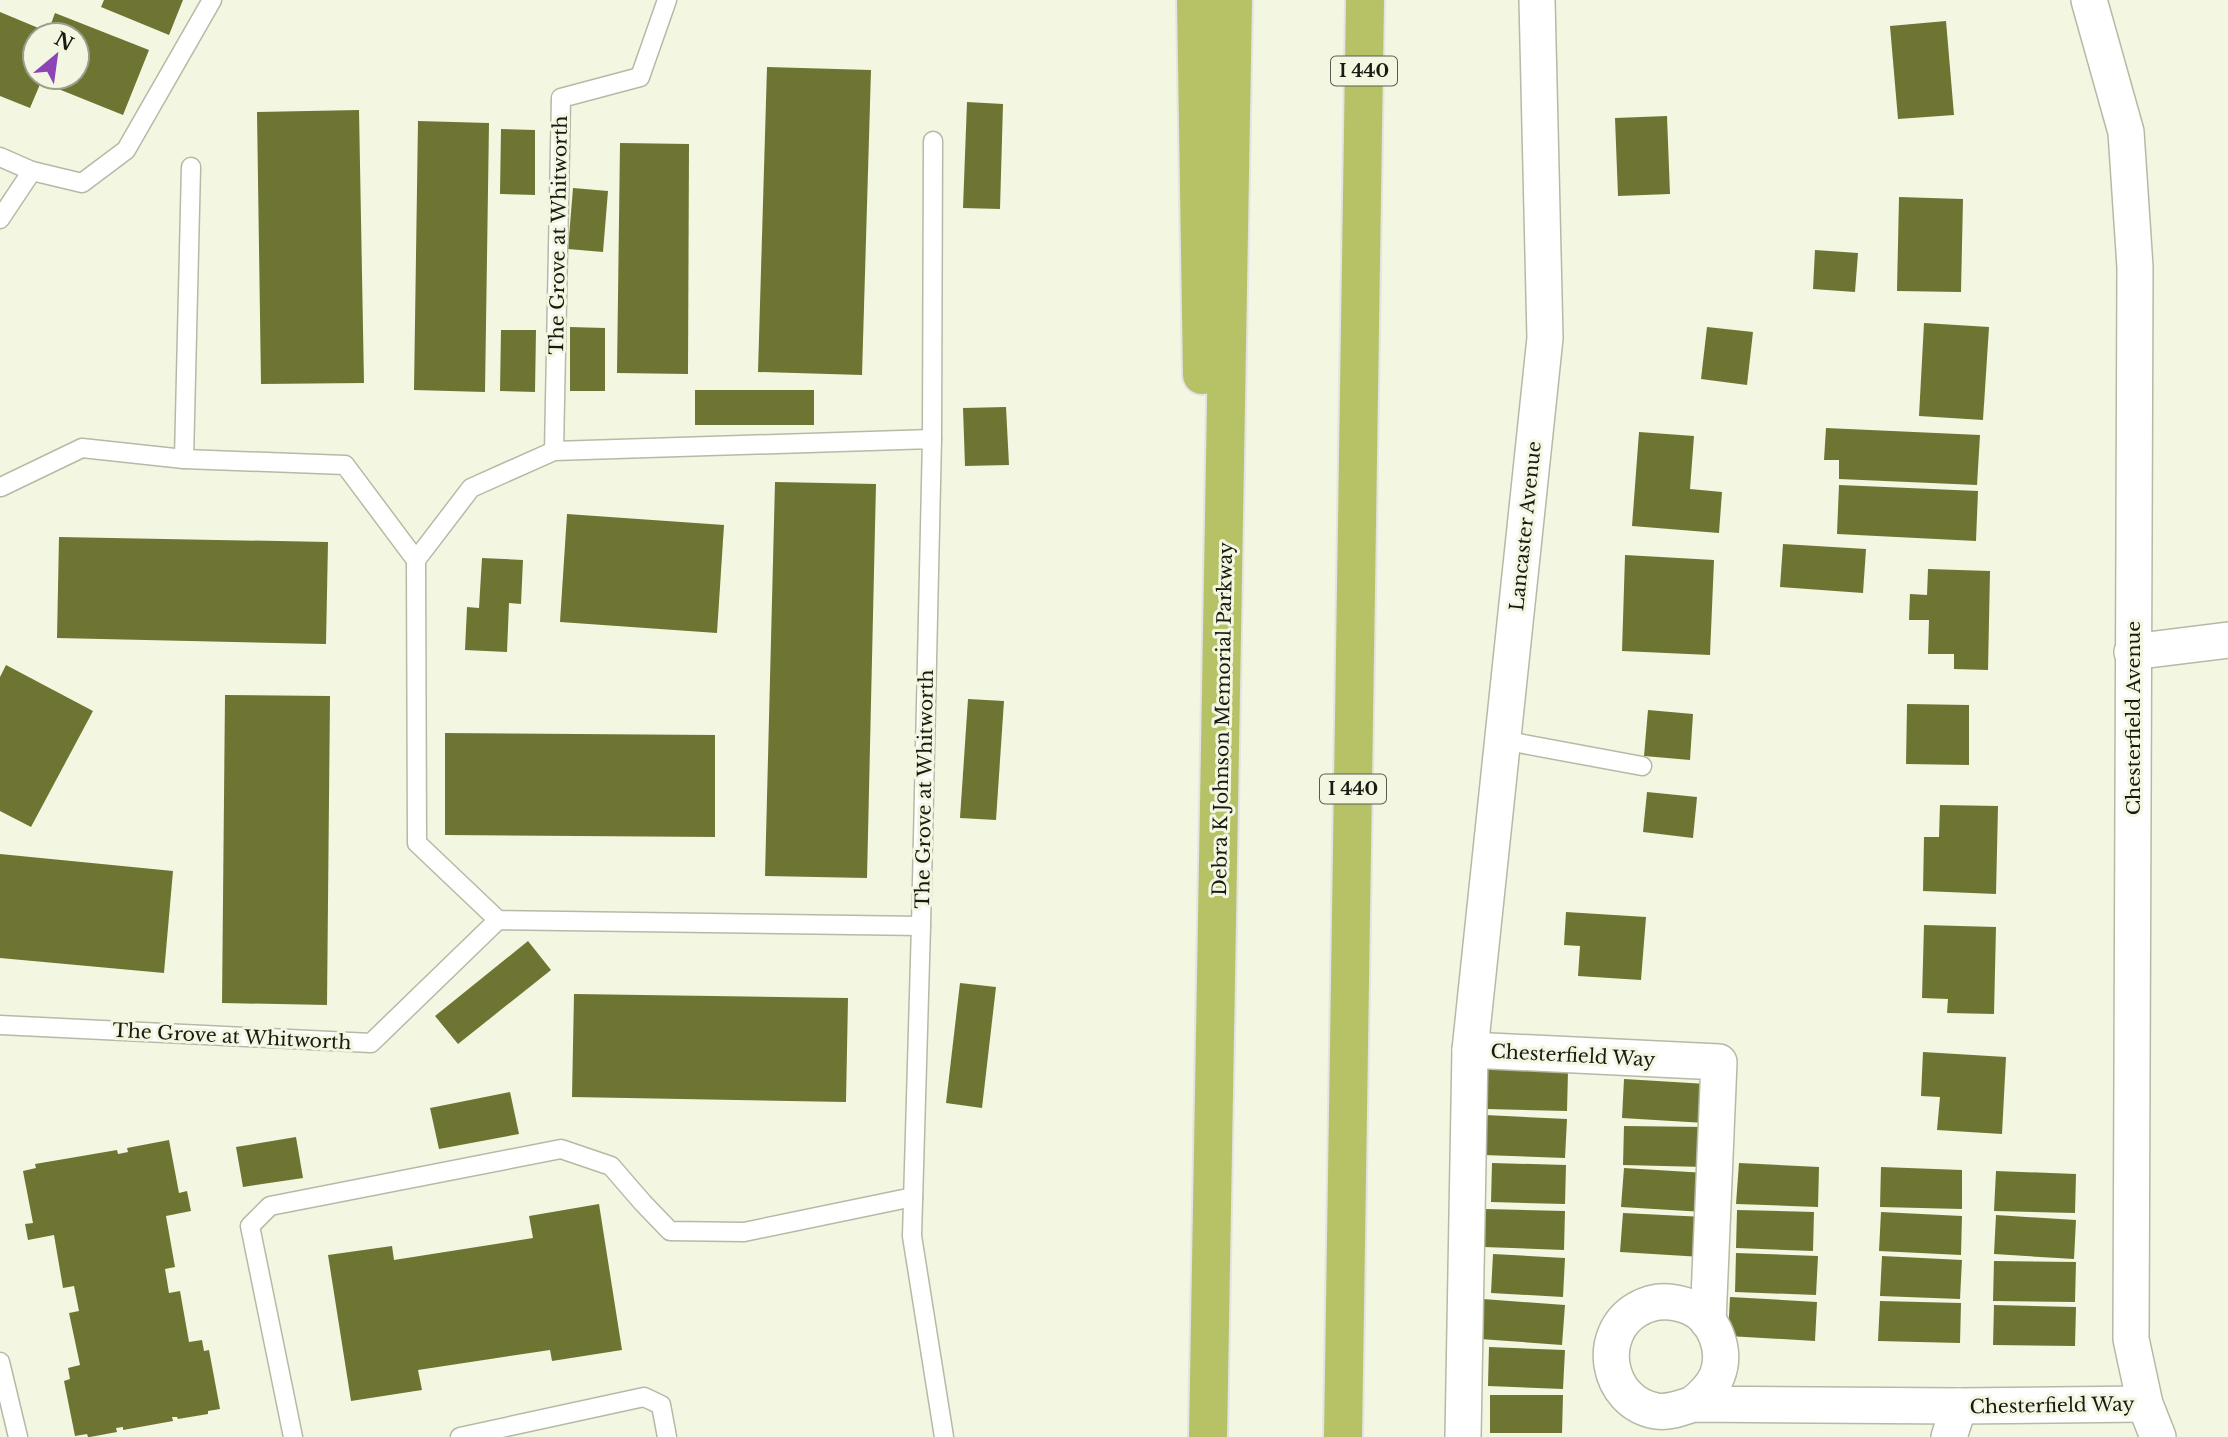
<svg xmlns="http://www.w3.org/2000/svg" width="2228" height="1437" font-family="'Libre Baskerville',serif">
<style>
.building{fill:#6e7533;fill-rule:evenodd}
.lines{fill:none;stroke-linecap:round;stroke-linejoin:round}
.lane-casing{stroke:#b6b9a5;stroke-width:21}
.street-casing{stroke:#b6b9a5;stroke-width:38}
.highway-casing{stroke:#e3e4e3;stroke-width:42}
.lane{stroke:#fff;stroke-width:18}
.street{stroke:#fff;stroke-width:35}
.highway{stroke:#b7c266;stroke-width:38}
.labels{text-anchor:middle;stroke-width:6;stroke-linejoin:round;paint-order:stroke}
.shield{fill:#f3f7e1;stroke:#5a5c50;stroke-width:2}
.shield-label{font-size:18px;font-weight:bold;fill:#191a12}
.street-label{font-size:19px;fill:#191a12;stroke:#f3f7e1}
</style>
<rect width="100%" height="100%" fill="#f3f7e1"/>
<g class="building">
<polygon points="104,0 183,0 169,35 101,7"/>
<path d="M0 12 48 32 55 13 149 50 123 115 41 82 30 108 0 96ZM35 35H77V77H35Z"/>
<polygon points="1946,21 1954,115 1898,119 1890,26"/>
<polygon points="767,67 871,70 862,375 758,372"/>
<polygon points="967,102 1003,104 1000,209 963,208"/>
<polygon points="359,110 364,383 261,384 257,112"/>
<polygon points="1667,116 1670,194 1618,196 1615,118"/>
<polygon points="418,121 489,123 485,392 414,390"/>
<polygon points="501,129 535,130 535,195 500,194"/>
<polygon points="620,143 689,144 688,374 617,373"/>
<polygon points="573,188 608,191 603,252 568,249"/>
<polygon points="1899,197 1963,199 1961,292 1897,291"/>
<polygon points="1815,250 1858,253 1855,292 1813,289"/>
<polygon points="1924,323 1989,327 1983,420 1919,416"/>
<polygon points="570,327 605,328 605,391 570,391"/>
<polygon points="1707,327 1753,332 1747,385 1701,379"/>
<polygon points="501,330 536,330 535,392 500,391"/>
<rect x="695" y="390" width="119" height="35"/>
<polygon points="1006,407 1009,465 965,466 963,408"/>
<polygon points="1826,428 1980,435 1977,485 1839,479 1839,460 1824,460"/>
<polygon points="1639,432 1694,436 1690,489 1722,492 1719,533 1632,526"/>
<polygon points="775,482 876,484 867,878 765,876"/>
<polygon points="1839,485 1978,491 1976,541 1837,534"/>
<polygon points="567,514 724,525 717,633 560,622"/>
<polygon points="59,537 328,542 326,644 57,638"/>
<polygon points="1783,544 1866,549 1863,593 1780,587"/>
<polygon points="1625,555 1714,560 1710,655 1622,651"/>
<polygon points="482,558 523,560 521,604 509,603 507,652 465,650 467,607 479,608"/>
<polygon points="1928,569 1990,571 1988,670 1954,669 1954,654 1928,654 1929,620 1909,620 1910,594 1927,595"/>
<polygon points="6,665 93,711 31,827 0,811 0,677"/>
<polygon points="225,695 330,696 327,1005 222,1003"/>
<polygon points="968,699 1004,701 996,820 960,818"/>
<polygon points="1907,704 1969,705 1969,765 1906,764"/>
<polygon points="1648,710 1693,714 1690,760 1644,756"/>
<polygon points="445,733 715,735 715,837 445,835"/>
<polygon points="1647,792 1697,797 1693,838 1643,832"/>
<polygon points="1940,805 1998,806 1996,894 1923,891 1924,837 1939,837"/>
<polygon points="0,854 173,871 164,973 0,958"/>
<polygon points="1566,912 1646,917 1641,980 1578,976 1580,946 1564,945"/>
<polygon points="1924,925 1996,927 1994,1014 1947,1013 1948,999 1922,998"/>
<polygon points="528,941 551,970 458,1044 435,1016"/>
<polygon points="960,983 996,987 982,1108 946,1103"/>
<polygon points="574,994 848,998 846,1102 572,1097"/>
<polygon points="1923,1052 2006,1057 2002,1134 1937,1130 1940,1097 1921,1096"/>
<polygon points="1488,1069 1568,1071 1567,1111 1487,1109"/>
<polygon points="1624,1079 1707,1084 1705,1123 1622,1118"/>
<polygon points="510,1092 519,1134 439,1149 430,1108"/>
<polygon points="1485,1115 1567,1119 1565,1158 1483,1155"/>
<polygon points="1624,1126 1705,1127 1705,1167 1623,1165"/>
<polygon points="296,1137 303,1178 243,1187 236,1147"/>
<polygon points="169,1140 179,1193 187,1191 191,1211 166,1216 175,1267 165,1269 169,1293 180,1291 189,1342 202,1340 204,1351 209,1350 220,1409 208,1411 208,1414 178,1419 177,1417 172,1417 173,1421 123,1430 123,1427 116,1428 117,1432 90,1437 88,1437 87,1434 75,1436 64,1381 70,1379 68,1368 80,1365 69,1313 79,1311 74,1286 63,1288 54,1235 28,1240 25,1224 33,1223 23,1171 36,1168 35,1164 117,1150 118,1154 128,1152 127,1148"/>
<polygon points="1492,1163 1566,1165 1565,1204 1491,1202"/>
<polygon points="1739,1163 1819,1167 1818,1207 1736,1204"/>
<polygon points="1881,1167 1962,1170 1962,1209 1880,1207"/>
<polygon points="1624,1168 1706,1173 1704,1212 1621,1207"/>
<polygon points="1996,1171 2076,1174 2075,1213 1994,1211"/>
<polygon points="599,1204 622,1350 552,1361 550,1350 418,1370 422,1390 351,1401 328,1255 392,1246 394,1260 533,1238 529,1216"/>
<polygon points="1485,1209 1565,1211 1564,1250 1484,1247"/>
<polygon points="1737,1210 1814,1212 1813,1251 1736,1248"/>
<polygon points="1881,1212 1962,1216 1961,1255 1879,1251"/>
<polygon points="1623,1213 1705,1217 1702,1257 1620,1252"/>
<polygon points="1996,1215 2076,1220 2074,1259 1994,1254"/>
<polygon points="1736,1253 1818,1256 1816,1295 1735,1292"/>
<polygon points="1493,1254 1565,1258 1563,1297 1491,1293"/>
<polygon points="1882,1256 1962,1260 1960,1299 1880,1296"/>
<polygon points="1994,1261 2076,1262 2075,1302 1993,1301"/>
<polygon points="1730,1297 1817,1302 1815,1341 1728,1336"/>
<polygon points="1483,1299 1565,1305 1562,1345 1480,1339"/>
<polygon points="1880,1301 1961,1303 1960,1343 1878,1341"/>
<polygon points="1994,1305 2076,1307 2075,1346 1993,1345"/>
<polygon points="1489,1347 1565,1350 1563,1389 1488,1386"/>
<polygon points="1490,1395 1563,1395 1562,1433 1490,1433"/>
</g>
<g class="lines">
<defs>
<g id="lane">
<polyline points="0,157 32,171 0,219"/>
<polyline points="32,171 82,183 126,150 212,0"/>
<polyline points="932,439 933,141"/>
<polyline points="554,451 561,98 640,77 667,0"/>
<polyline points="184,459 345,465 416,560"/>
<polyline points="1,487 82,448 184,459 191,167"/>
<polyline points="1502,740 1642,766"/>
<polyline points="921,926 912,1236 944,1437"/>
<polyline points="0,1025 371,1043 498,920 921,926 932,439 554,451 471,488 416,560 417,843 498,920"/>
<polyline points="0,1362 18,1437"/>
<polyline points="293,1437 250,1226 270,1206 561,1149 611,1166 643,1203 670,1231 744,1232 913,1197"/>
<polyline points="460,1437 644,1397 661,1405 667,1437"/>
</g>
<g id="street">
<polyline points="2089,0 2126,132 2135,267 2131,1339 2145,1404 2158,1437"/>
<polyline points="2132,652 2228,640"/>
<polyline points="1470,1050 1545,338 1537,0"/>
<path d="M1693 1404C1703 1396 1712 1388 1717 1376 1727 1351 1715 1318 1690 1307 1672 1300 1655 1299 1638 1309 1595 1333 1606 1402 1656 1411 1669 1413 1681 1408 1693 1404L1959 1406 2145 1404"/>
<polyline points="1463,1437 1470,1050 1719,1062 1708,1322"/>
<polyline points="1949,1437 1959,1406"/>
</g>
<g id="highway">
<polyline points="1196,0 1202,375"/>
<polyline points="1208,1437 1233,0"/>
<polyline points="1343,1437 1365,0"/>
</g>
</defs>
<use href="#lane" class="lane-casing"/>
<use href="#street" class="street-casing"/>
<use href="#highway" class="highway-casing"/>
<use href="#lane" class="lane"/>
<use href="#street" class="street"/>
<use href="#highway" class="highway"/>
</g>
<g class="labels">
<g class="shield">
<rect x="1331" y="56.5" width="66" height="29" rx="5"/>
<rect x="1320" y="774.5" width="66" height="29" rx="5"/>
</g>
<g class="shield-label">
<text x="1364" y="77">I 440</text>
<text x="1353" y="795">I 440</text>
</g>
<g class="street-label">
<text transform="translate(558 235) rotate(-89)" y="7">The Grove at Whitworth</text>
<text transform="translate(1525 526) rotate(-84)" y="7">Lancaster Avenue</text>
<text transform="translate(2133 718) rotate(-90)" y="7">Chesterfield Avenue</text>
<text transform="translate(1222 719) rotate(-89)" y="7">Debra K Johnson Memorial Parkway</text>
<text transform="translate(924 789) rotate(-89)" y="7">The Grove at Whitworth</text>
<text transform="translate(232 1036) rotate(3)" y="7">The Grove at Whitworth</text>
<text transform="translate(1573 1055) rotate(3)" y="7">Chesterfield Way</text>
<text transform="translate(2052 1405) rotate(-1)" y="7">Chesterfield Way</text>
</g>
</g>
<g transform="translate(56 56) rotate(29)"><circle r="33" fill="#f3f7e1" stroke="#9c9f8e" stroke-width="2"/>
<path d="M0-5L12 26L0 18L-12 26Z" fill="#8d44b7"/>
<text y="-10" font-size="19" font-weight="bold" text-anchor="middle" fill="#191a12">N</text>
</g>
</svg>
